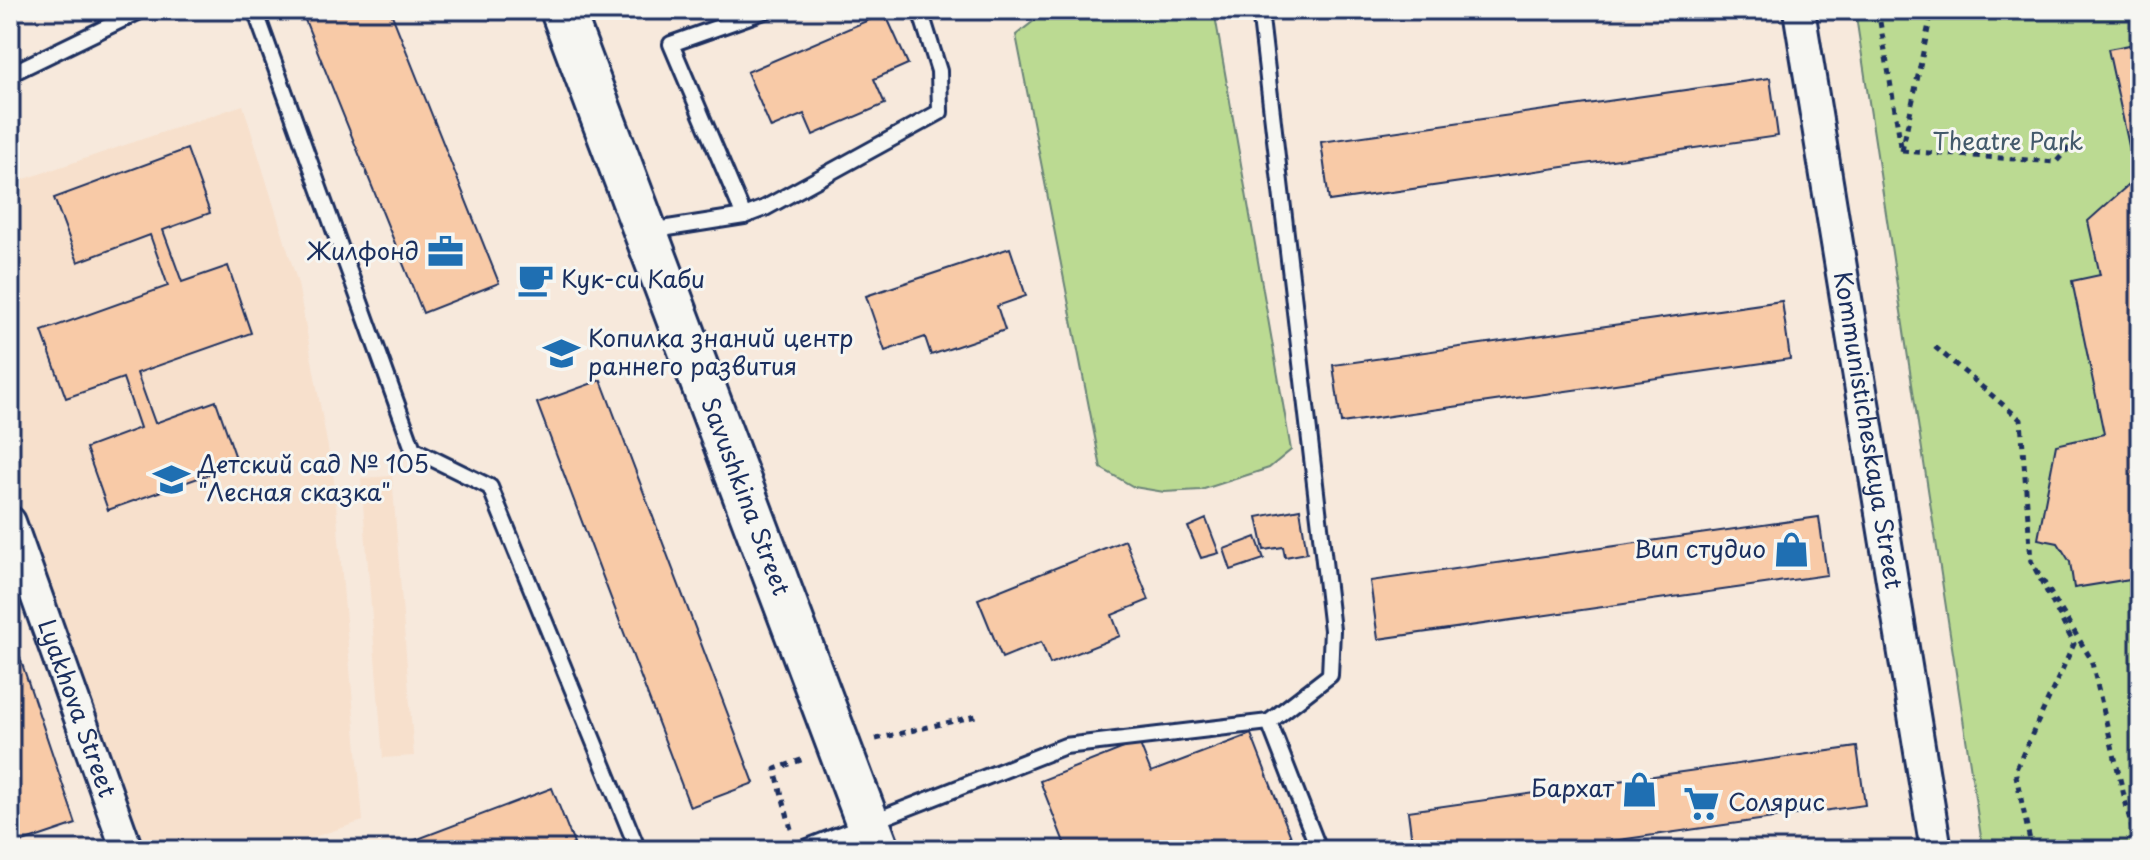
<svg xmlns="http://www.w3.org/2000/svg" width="2150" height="860" font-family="'Playpen Sans',sans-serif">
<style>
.built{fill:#f7e0cc}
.green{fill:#bbda92;stroke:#6b8478;stroke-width:2}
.building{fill:#f8caa7;stroke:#1b2f5e;stroke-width:2}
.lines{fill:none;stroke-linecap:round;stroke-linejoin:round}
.service-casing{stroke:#1b2f5e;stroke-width:20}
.minor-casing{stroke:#1b2f5e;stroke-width:36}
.secondary-casing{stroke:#1b2f5e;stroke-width:48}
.path{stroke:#1b2f5e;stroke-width:5;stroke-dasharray:6 6;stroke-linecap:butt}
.service{stroke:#f6f6f2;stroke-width:14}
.minor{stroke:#f6f6f2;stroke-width:30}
.secondary{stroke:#f6f6f2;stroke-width:42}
.labels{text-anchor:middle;stroke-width:6;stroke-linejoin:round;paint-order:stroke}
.park-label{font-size:24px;fill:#435a6b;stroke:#f6f6f2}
.poi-label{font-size:24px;fill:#1b2f5e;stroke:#f6f6f2;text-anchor:start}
.street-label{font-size:24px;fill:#1b2f5e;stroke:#f6f6f2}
</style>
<rect width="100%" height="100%" fill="#f7e9dc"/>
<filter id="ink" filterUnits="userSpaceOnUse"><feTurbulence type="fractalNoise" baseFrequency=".0125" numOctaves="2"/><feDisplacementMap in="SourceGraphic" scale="16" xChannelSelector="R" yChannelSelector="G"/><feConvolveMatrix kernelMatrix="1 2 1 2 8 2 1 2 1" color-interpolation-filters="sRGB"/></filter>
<g filter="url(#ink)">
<g class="built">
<polygon points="243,105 298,284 334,481 363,821 274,850 143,850 10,476 10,184"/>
<polygon points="392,476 414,756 383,758 361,478"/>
</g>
<g class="green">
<polygon points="1061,10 1214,10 1291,450 1269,468 1201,490 1164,492 1134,487 1101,468 1016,35 1044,13"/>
<polygon points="1855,10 2140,10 2140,850 1983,850"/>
</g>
<g class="building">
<polygon points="301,10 390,10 499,283 423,313"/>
<polygon points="1280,10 1320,10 1280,16"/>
<polygon points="885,13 908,64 874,79 885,104 813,135 804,114 771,128 747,72"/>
<polygon points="2140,43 2140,640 2130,579 2074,588 2070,562 2058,543 2038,539 2056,445 2104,434 2072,281 2100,275 2088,221 2136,178 2108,49"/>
<polygon points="1770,78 1778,136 1329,201 1321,142"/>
<polygon points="187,149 210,213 163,230 182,282 228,266 251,333 137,373 155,423 216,401 238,464 108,510 86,448 140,428 123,378 66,398 42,331 168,286 150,235 78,262 54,198"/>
<polygon points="1010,248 1026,296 997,306 1005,330 931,355 925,337 885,351 866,296"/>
<polygon points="1782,301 1790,359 1341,423 1333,365"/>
<polygon points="601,380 754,783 690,807 537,403"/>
<polygon points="1300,509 1307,553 1285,557 1283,547 1264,550 1257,517"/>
<polygon points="1819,517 1827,575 1378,639 1370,581"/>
<polygon points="1206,519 1219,553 1201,558 1188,527"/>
<polygon points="1256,537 1264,559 1231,570 1224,549"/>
<polygon points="1125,540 1149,600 1112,615 1120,636 1050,664 1041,642 1002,658 978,599"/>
<polygon points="10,628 76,824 17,844 10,824"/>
<polygon points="1251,734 1296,850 1067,850 1040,781 1139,742 1151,772"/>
<polygon points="1857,747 1865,805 1549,850 1413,850 1408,811"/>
<polygon points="552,788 574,844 558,850 389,850"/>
</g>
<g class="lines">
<defs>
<g id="service">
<polyline points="255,10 413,449 490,487 638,850"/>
<polyline points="10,74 142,10"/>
<polyline points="744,216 671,44 767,10"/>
<polyline points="649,231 744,216 765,208 940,112 939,71 920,10"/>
<polyline points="1269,722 1319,850"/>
<polyline points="800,850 1065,746 1269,722 1330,675 1332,630 1260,10"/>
</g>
<g id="minor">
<path id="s1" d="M1799 10 1936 850"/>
<path id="s2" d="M10 522 127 850"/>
</g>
<g id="secondary">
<path id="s3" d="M562 10 878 850"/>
</g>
</defs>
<use href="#service" class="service-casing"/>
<use href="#minor" class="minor-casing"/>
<use href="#secondary" class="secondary-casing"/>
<g class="path">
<polyline points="1878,10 1901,146"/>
<polyline points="1902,151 2056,162 2075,141"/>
<polyline points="1902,151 1932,10"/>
<polyline points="1935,347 2021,420 2031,561"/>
<polyline points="876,739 976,716"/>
<polyline points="791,829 775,769 804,759"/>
<polyline points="2032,850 2015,771 2074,644 2031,561 2091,659 2135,841 2127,850"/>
</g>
<use href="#service" class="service"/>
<use href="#minor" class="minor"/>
<use href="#secondary" class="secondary"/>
</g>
</g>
<defs>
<symbol id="office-bare" viewBox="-9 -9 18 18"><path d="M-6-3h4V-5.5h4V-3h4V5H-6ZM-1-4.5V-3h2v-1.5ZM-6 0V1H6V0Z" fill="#1f6fb2" stroke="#f6f6f2" stroke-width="2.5" paint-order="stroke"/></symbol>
<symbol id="cafe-bare" viewBox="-9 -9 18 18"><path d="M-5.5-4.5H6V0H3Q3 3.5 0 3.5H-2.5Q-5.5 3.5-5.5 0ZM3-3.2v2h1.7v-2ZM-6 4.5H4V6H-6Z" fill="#1f6fb2" stroke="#f6f6f2" stroke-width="2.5" paint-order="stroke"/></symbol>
<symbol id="school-bare" viewBox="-9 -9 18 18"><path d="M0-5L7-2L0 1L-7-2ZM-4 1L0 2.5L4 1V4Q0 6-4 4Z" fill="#1f6fb2" stroke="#f6f6f2" stroke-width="2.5" paint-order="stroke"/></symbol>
<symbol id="shop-bare" viewBox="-9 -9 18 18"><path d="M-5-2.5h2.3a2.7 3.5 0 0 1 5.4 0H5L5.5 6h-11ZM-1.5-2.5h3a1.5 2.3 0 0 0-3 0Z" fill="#1f6fb2" stroke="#f6f6f2" stroke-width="2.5" paint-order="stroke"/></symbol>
<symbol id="supermarket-bare" viewBox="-9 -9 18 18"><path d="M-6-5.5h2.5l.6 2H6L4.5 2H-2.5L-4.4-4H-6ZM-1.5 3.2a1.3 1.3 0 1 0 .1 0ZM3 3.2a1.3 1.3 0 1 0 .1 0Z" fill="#1f6fb2" stroke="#f6f6f2" stroke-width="2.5" paint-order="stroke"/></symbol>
</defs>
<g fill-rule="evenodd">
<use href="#office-bare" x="420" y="226" width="51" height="51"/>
<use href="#cafe-bare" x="510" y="254" width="51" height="51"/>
<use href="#school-bare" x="536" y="328" width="51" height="51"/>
<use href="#school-bare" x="146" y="454" width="51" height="51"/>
<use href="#shop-bare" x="1766" y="524" width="51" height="51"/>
<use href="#shop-bare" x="1614" y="764" width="51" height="51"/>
<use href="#supermarket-bare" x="1676" y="778" width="51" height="51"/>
</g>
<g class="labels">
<g class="park-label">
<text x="2008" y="150">Theatre Park</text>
</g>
<g class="poi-label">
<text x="419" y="260" text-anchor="end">Жилфонд</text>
<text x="561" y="288">Кук-си Каби</text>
<text x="588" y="347">Копилка знаний центр<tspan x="588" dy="28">раннего развития</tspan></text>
<text x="198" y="473">Детский сад № 105<tspan x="198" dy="28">"Лесная сказка"</tspan></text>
<text x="1766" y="558" text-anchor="end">Вип студио</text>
<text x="1614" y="797" text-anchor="end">Бархат</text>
<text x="1728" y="811">Солярис</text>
</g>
<g class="street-label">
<text dy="8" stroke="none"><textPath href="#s1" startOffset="426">Kommunisticheskaya Street</textPath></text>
<text dy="8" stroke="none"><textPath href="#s3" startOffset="520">Savushkina Street</textPath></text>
<text dy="8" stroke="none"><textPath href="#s2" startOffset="198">Lyakhova Street</textPath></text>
</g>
</g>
<rect width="2150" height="860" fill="none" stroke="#f6f6f2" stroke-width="40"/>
<rect x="20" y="20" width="2110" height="820" fill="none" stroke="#1b2f5e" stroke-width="3" filter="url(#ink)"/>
</svg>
